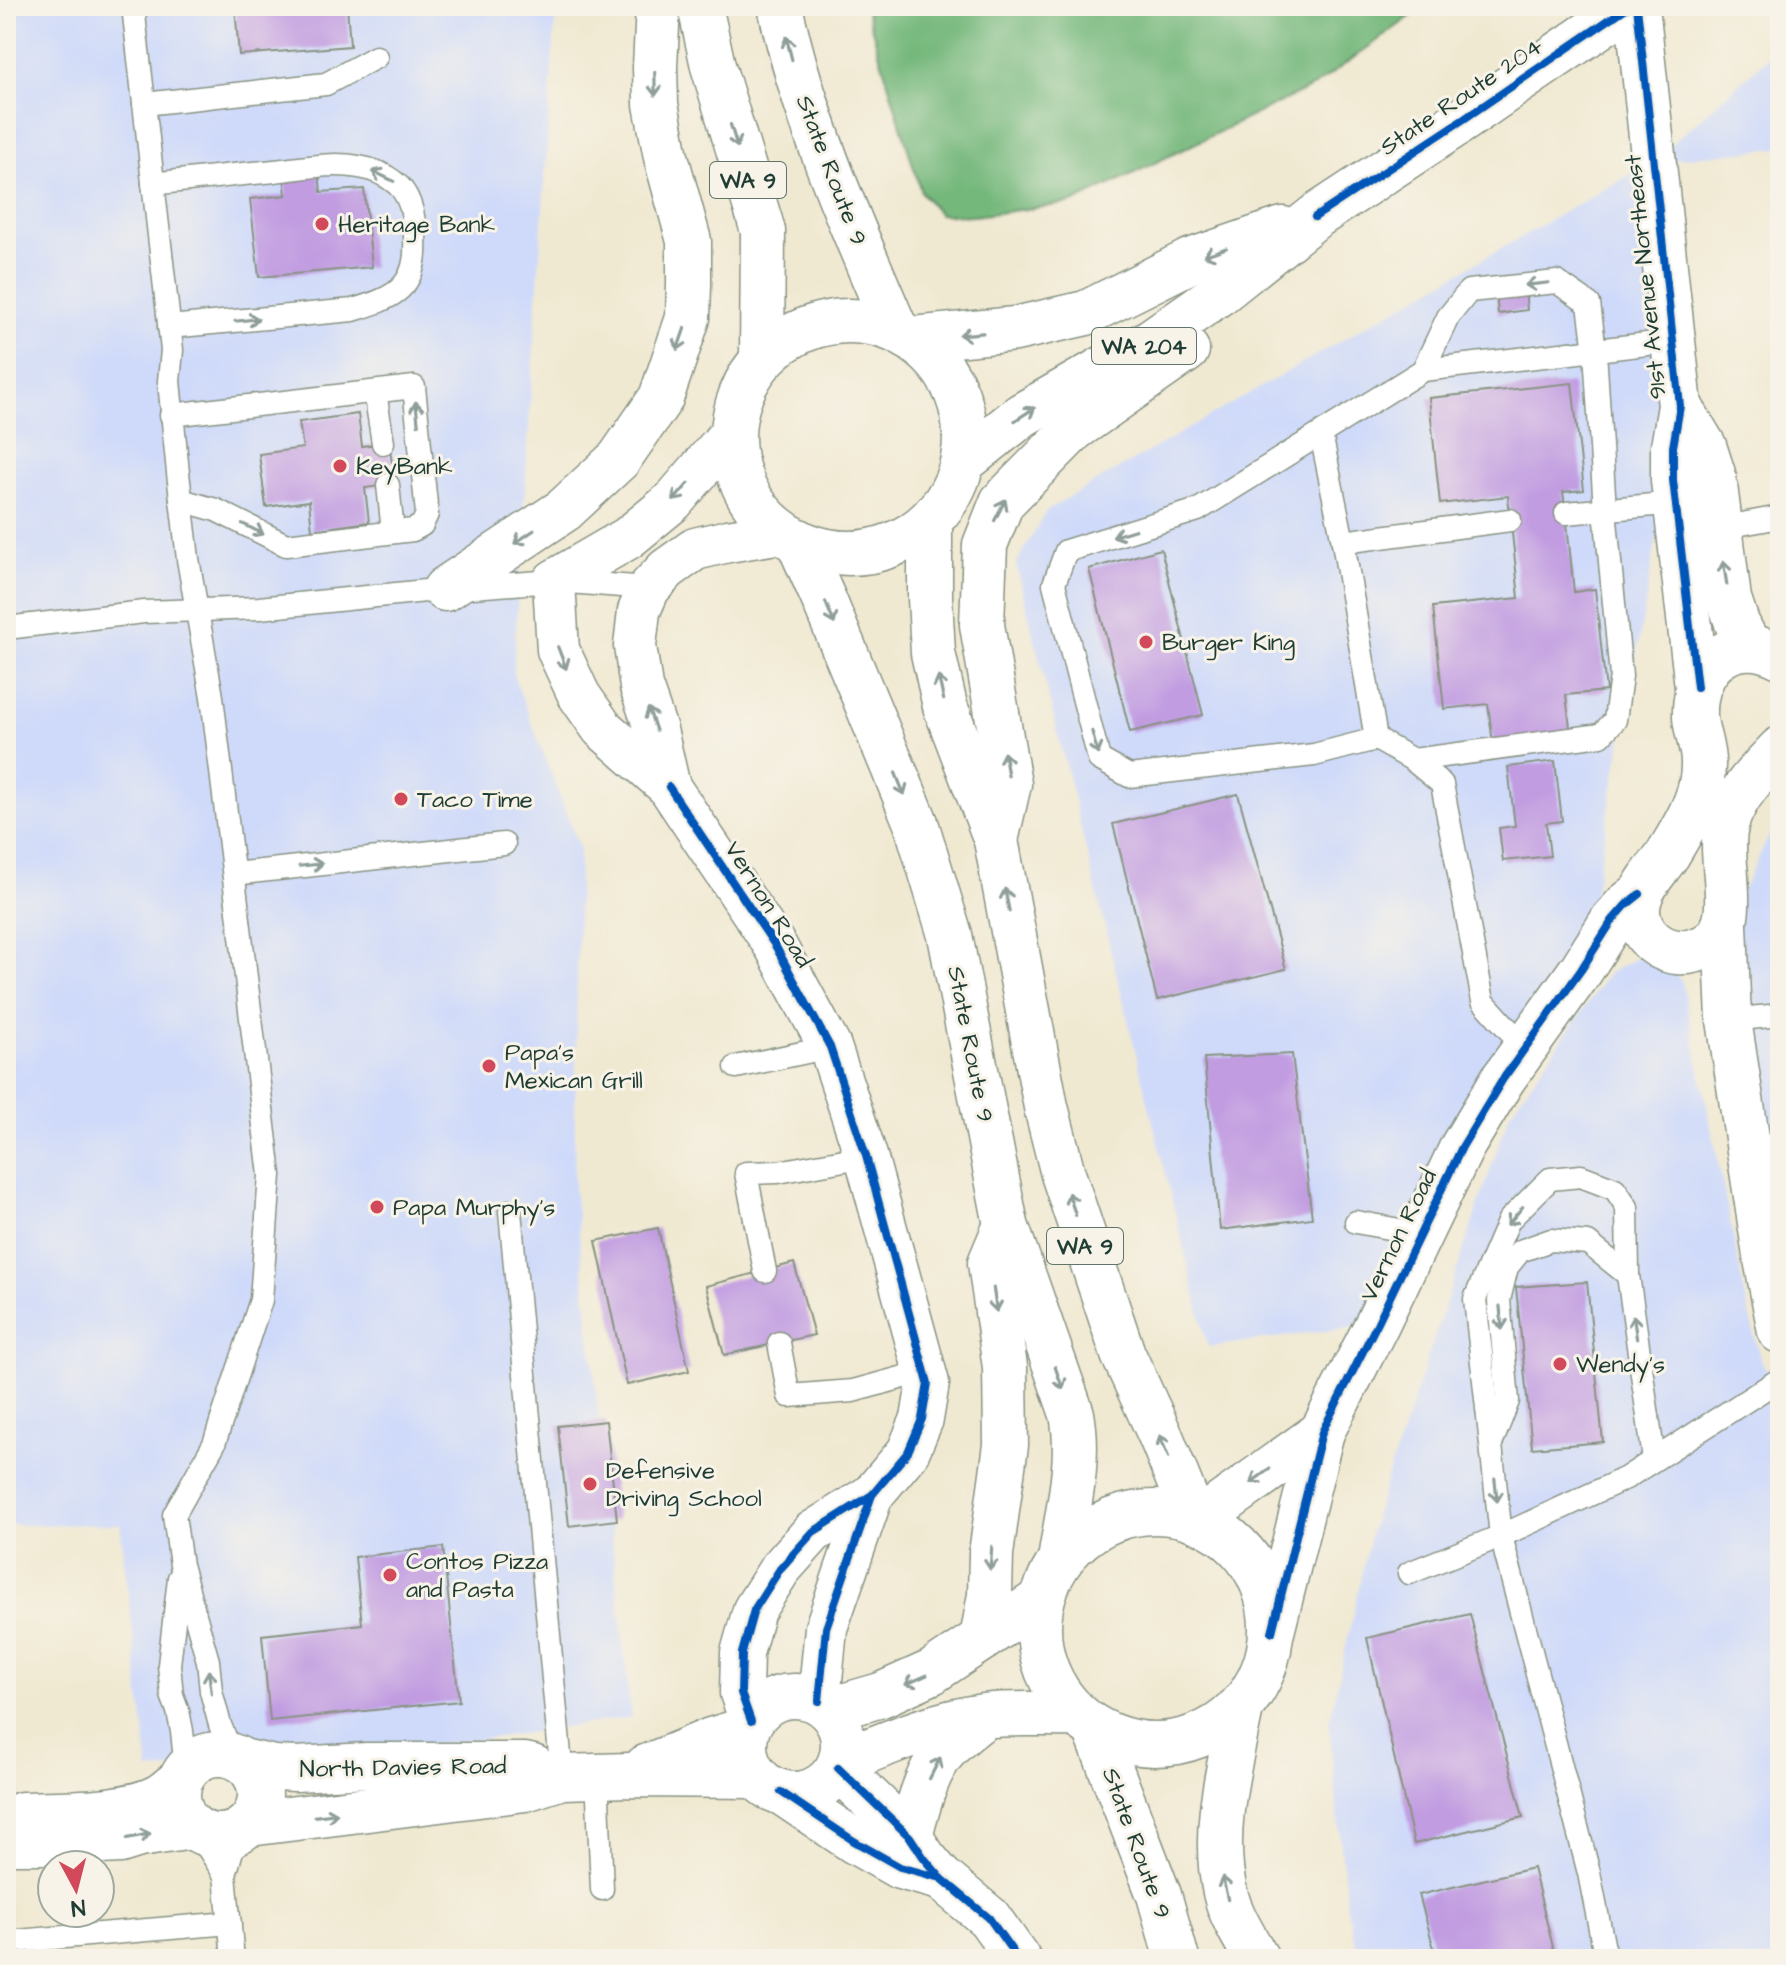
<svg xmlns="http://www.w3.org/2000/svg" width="1786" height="1965" font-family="'Architects Daughter',sans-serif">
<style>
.built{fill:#cfdafa}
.forest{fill:#74b87b;stroke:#4a7a58;stroke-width:2}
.building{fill:#c19ce1}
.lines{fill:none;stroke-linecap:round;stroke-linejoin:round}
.service-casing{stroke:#889383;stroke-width:25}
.minor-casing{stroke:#889383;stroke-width:45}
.tertiary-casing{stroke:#889383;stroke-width:47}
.primary-casing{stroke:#889383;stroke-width:47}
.service{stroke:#fff;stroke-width:22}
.minor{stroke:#fff;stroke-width:42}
.tertiary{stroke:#fff;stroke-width:44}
.primary{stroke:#fff;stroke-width:44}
.cycleway-casing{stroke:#f7f3e8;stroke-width:13}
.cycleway{stroke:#0057b8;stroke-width:8}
.oneway{stroke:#8f9e9a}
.poi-dot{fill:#d1495b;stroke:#f7f3e8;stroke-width:3}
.labels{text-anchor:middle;stroke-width:6;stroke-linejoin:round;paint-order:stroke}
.shield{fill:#f7f3e8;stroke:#60746a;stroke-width:2}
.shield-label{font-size:22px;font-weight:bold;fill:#1f3d34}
.street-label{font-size:24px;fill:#1f3d34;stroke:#f7f3e8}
.poi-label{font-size:24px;fill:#1f3d34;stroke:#f7f3e8;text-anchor:start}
</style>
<rect width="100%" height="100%" fill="#f7f3e8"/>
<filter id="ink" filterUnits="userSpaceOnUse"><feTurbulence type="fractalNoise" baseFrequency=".0125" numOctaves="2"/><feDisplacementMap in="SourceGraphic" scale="16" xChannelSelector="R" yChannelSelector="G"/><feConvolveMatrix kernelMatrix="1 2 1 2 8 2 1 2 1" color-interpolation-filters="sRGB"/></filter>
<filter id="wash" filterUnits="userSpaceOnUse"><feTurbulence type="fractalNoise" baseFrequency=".006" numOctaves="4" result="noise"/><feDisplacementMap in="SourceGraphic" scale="32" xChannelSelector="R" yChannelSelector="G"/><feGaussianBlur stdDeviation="1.8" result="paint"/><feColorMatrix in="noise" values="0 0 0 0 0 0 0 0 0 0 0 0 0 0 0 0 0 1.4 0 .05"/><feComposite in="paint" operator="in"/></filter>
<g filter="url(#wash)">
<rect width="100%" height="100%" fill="#f0e9d2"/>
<g class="built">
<polygon points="6,6 556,6 513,674 579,847 574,1187 631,1717 486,1739 149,1771 120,1524 6,1525"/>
<polygon points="1780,47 1780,148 1653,161 1680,406 1581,970 1377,1324 1208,1347 1016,564 1047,510 1653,161"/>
<polygon points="1780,814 1780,1331 1725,925"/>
<polygon points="1650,958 1669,967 1682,982 1747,1305 1760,1358 1780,1394 1780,1959 1359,1959 1347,1908 1329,1724 1375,1514 1509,1114 1609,973 1634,959"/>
</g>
<polygon class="forest" points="865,6 1425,6 1316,85 1072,203 974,216 939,214 921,192"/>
<g id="blocks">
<g class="building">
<polygon points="235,6 347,6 350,46 239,55"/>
<polygon points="319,173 321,192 364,189 372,267 259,277 250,199 286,195 284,176"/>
<polygon points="1525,290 1527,310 1498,314 1496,294"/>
<polygon points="1572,383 1584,490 1563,492 1566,513 1574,592 1595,589 1606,691 1566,695 1571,736 1493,744 1488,704 1444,709 1433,607 1519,598 1508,496 1440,504 1429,398"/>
<polygon points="358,414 362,446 389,442 395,484 365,488 369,522 312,530 309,501 266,507 259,454 303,448 299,422"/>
<polygon points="1161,549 1203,715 1130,732 1089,569"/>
<polygon points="1555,761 1562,821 1546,823 1550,856 1503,861 1499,828 1515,826 1508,767"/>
<polygon points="1238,794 1286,969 1157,1000 1113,824"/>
<polygon points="1292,1054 1312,1218 1220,1230 1204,1058"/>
<polygon points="658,1228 689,1371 627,1385 596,1241"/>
<polygon points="794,1263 814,1335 724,1355 706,1286"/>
<polygon points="1587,1282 1603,1442 1532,1448 1516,1287"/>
<polygon points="606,1421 617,1520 569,1526 558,1426"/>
<polygon points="443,1547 459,1701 270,1721 262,1635 362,1624 355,1557"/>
<polygon points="1470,1614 1523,1817 1414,1844 1367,1638"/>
<polygon points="1533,1868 1556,1959 1437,1959 1419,1895"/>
</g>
</g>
</g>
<g filter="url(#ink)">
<use href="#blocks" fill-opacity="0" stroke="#889383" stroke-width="2"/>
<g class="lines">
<defs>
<g id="service">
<polyline points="133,6 172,350 169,381 178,473 188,559 212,697 270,1175 261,1300 214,1444 174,1515 181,1565 208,1661 211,1691 220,1725 233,1756"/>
<polyline points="144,104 326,84 376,57"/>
<path d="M153 184C193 179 234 175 274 171 302 168 332 162 359 167 371 169 384 174 393 181 415 196 416 230 415 254 412 293 385 300 353 310L169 327"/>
<polyline points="375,392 383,443"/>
<polyline points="171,415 414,387 427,514 422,525 413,530 286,545 216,510 181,500"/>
<polyline points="1321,434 1343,542 1376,739 1413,760 1442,784 1483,1001 1526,1049"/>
<polyline points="388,485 393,532"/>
<polyline points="1566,513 1675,503"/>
<polyline points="1720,528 1780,517"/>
<polyline points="1343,542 1510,520"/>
<polyline points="6,628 144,612 259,608 445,589 554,581 649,588"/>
<polyline points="1376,739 1314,755 1129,776 1099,759 1054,584 1066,551 1198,510 1423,370 1673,341"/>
<polyline points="1413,760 1601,735 1615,720 1621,676 1605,510 1595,351 1589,304 1557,282 1469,291 1448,317 1423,370"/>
<polyline points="234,874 504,844"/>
<polyline points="1729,1020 1780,1015"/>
<polyline points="736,1067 830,1047"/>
<polyline points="510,1211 562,1777"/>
<polyline points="1356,1222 1421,1234"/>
<polyline points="765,1271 746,1173 778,1172 866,1156"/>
<polyline points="779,1343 789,1396 853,1391 926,1371"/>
<polyline points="1493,1439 1508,1401 1499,1300 1507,1267 1520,1251 1551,1240 1588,1243 1628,1275"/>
<polyline points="1409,1573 1501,1536 1626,1478 1780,1379"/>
<polyline points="179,1578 169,1665 172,1695 178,1711 182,1731 186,1770"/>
<polyline points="597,1775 602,1889"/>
<polyline points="197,1831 225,1875"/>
<polyline points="6,1942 230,1923"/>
<polyline points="233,1959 225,1875 237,1833"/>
<polyline points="1606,1959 1589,1873 1501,1536 1475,1299 1509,1220 1550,1179 1581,1176 1615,1189 1627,1207 1628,1275 1654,1459"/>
</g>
<g id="minor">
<polyline points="732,432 673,501 628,538 554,581 558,650 579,695 602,728 669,787 776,947 830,1047 866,1156 928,1383 922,1419 908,1452 872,1495 813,1532 780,1569 754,1610 742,1653 741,1693 751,1721"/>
<polyline points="669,787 656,730 641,687 635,646 639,611 649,588 667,569 695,549 728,541 782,532"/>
<polyline points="819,1701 826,1628 872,1495"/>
</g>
<g id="tertiary">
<polyline points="1637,6 1680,406 1673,447 1673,480 1697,687"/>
<polyline points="1680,406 1704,446 1714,477 1729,599 1737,623 1749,647"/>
<path d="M1780 656C1762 647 1741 644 1723 655 1702 667 1694 693 1695 717 1696 733 1704 749 1703 765 1703 776 1700 791 1696 801 1689 820 1678 837 1668 854 1656 872 1637 889 1638 912 1639 933 1657 950 1677 952 1687 953 1697 951 1706 946 1746 924 1715 861 1727 822 1736 793 1760 770 1780 749"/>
<polyline points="1725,925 1729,1020 1764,1249 1780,1331"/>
<polyline points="1198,1521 1322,1432"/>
<polyline points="1272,1632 1322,1432 1377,1324 1462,1147 1503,1079 1581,970 1612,921 1626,905 1640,894"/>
<circle cx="794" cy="1745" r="49"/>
<polyline points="829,1710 881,1695 932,1672 1042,1599"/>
<circle cx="219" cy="1795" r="41"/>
<polyline points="242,1761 274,1768 296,1769 367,1765 525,1765 533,1767"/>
<path d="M840 1762C886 1744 933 1723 983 1716 1013 1712 1046 1715 1076 1714"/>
<polyline points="646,1767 711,1740 747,1729"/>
<polyline points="838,1768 910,1837 924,1858 941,1878 989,1918 1018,1959"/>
<polyline points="781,1792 854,1841 900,1867 941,1878"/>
<path d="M22 1814C61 1812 125 1815 160 1796 167 1792 173 1785 180 1781"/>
<polyline points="249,1824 525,1789 562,1777 629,1775 756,1776"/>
<path d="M910 1837C917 1810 924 1781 939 1758 950 1742 966 1731 981 1719"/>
<polyline points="6,1842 100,1842 120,1841 139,1835 192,1827"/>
</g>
<g id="primary">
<polyline points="700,6 713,66 763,231 762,359"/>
<path d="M780 6C804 119 851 225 896 330"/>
<circle cx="849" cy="437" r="116"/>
<polyline points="913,339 1015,329 1086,313 1190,261 1283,229"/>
<polyline points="964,461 1022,415 1151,341 1221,292 1315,217 1464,119 1629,6"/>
<polyline points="930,522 930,598 933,653 945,706 996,840 1046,1107 1063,1174 1123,1354 1161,1437 1194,1519"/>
<path d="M798 541 824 600 916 823 950 935 1006 1225 1072 1414C1081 1462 1067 1513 1060 1561"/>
<polyline points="445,589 564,510 619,459 661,398 688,318 689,283 689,241 666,157 656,104 655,67 658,6"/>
<polyline points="996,840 1009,784 982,625 985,545 1002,502 1074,429 1187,350"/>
<circle cx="1155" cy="1628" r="116"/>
<polyline points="982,1639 990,1595 991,1554 1006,1445 1005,1367 990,1263 1006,1225"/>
<path d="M1241 1708C1229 1767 1211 1831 1225 1892 1230 1915 1245 1938 1257 1959"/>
<polyline points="1095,1728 1159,1895 1177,1959"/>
</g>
</defs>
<use href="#service" class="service-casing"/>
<use href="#minor" class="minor-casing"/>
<use href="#tertiary" class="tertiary-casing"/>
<use href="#primary" class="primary-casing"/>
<use href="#service" class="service"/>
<use href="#minor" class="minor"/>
<use href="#tertiary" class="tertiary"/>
<use href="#primary" class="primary"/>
<defs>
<g id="cycleway">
<polyline points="1637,6 1680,406 1673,447 1673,480 1697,687"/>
<polyline points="1315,217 1464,119 1629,6"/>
<polyline points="669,787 776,947 830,1047 866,1156 928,1383 922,1419 908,1452 872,1495 813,1532 780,1569 754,1610 742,1653 741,1693 751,1721"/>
<polyline points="1272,1632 1322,1432 1377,1324 1462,1147 1503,1079 1581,970 1612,921 1626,905 1640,894"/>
<polyline points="819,1701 826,1628 872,1495"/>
<polyline points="838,1768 910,1837 924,1858 941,1878 989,1918 1018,1959"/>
<polyline points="781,1792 854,1841 900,1867 941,1878"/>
</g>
</defs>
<use href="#cycleway" class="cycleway-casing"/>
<use href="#cycleway" class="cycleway"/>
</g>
<defs><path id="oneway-shaft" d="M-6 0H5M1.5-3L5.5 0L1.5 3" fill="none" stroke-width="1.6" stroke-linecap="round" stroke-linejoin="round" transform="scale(2)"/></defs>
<g class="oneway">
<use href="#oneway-shaft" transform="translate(789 48) rotate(-104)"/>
<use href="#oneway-shaft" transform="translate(655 84) rotate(89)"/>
<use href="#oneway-shaft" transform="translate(734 136) rotate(73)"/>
<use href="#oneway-shaft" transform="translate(383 176) rotate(-154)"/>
<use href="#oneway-shaft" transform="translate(1215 252) rotate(161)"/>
<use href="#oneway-shaft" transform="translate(1537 284) rotate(174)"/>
<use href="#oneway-shaft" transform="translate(247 320) rotate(-6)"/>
<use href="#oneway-shaft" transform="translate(971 334) rotate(175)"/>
<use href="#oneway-shaft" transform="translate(681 339) rotate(109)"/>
<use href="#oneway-shaft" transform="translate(417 413) rotate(-96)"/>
<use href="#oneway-shaft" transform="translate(1025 414) rotate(-33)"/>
<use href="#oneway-shaft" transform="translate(681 492) rotate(131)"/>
<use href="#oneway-shaft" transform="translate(1000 510) rotate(-63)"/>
<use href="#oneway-shaft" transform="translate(253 529) rotate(27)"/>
<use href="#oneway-shaft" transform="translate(1124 533) rotate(163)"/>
<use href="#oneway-shaft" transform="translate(524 537) rotate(146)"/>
<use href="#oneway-shaft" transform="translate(1725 573) rotate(-99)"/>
<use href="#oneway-shaft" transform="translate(830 613) rotate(68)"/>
<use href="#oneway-shaft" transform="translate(562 658) rotate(69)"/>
<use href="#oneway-shaft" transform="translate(941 688) rotate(-103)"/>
<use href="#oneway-shaft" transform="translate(652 719) rotate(-109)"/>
<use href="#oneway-shaft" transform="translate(1095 743) rotate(75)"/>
<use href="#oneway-shaft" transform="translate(1006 764) rotate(-100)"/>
<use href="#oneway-shaft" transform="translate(900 784) rotate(68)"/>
<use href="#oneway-shaft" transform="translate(311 865) rotate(-6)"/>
<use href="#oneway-shaft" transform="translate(1007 900) rotate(-101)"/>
<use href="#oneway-shaft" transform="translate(1072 1204) rotate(-108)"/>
<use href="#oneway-shaft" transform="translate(1515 1216) rotate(130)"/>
<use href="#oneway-shaft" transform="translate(995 1300) rotate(82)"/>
<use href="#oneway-shaft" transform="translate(1501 1318) rotate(85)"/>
<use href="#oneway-shaft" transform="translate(1635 1327) rotate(-98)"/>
<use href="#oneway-shaft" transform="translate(1059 1378) rotate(71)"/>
<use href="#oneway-shaft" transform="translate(1164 1446) rotate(-112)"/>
<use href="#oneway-shaft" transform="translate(1260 1476) rotate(144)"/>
<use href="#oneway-shaft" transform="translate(1496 1490) rotate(84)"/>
<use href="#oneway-shaft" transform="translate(991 1558) rotate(94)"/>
<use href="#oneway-shaft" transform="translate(916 1680) rotate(156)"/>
<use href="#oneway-shaft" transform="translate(210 1682) rotate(-97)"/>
<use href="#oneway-shaft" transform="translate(935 1768) rotate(-63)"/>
<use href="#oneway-shaft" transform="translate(326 1815) rotate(-7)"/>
<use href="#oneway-shaft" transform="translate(139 1836) rotate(-12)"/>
<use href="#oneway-shaft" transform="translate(1225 1888) rotate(-103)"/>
</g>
</g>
<g class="poi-dot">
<circle cx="322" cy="224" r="8"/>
<circle cx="340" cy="466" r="8"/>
<circle cx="1146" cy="642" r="8"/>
<circle cx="401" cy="799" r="8"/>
<circle cx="489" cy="1066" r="8"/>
<circle cx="377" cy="1207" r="8"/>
<circle cx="1560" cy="1364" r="8"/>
<circle cx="590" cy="1484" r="8"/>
<circle cx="390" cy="1575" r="8"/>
</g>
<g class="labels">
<g class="shield">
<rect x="710" y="162" width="76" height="36" rx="6"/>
<rect x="1092" y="328" width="104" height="36" rx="6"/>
<rect x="1047" y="1228" width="76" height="36" rx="6"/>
</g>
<g class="shield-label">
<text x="748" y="188">WA 9</text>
<text x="1144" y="354">WA 204</text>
<text x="1085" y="1254">WA 9</text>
</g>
<g class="street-label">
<text transform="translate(1461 96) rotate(-34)" y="8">State Route 204</text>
<text transform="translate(832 170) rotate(69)" y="8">State Route 9</text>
<text transform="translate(1645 277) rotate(-96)" y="8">91st Avenue Northeast</text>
<text transform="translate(769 904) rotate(58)" y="8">Vernon Road</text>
<text transform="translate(971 1044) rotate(79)" y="8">State Route 9</text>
<text transform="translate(1398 1235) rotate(-64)" y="8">Vernon Road</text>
<text transform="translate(403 1767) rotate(-1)" y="8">North Davies Road</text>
<text transform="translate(1137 1843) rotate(70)" y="8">State Route 9</text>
</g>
<g class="poi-label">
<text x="338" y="232">Heritage Bank</text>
<text x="356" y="474">KeyBank</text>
<text x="1162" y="650">Burger King</text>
<text x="417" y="807">Taco Time</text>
<text x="505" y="1060">Papa's<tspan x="505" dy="28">Mexican Grill</tspan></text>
<text x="393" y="1215">Papa Murphy's</text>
<text x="1576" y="1372">Wendy's</text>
<text x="606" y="1478">Defensive<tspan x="606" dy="28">Driving School</tspan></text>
<text x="406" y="1569">Contos Pizza<tspan x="406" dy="28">and Pasta</tspan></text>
</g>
</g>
<rect width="1786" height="1965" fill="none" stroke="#f7f3e8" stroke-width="32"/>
<g transform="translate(76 1889) rotate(173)"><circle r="38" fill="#f7f3e8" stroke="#a1aaa0" stroke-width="2"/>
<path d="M0-6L14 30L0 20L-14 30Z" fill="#d1495b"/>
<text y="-12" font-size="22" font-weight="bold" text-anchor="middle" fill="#1f3d34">N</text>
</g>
</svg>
